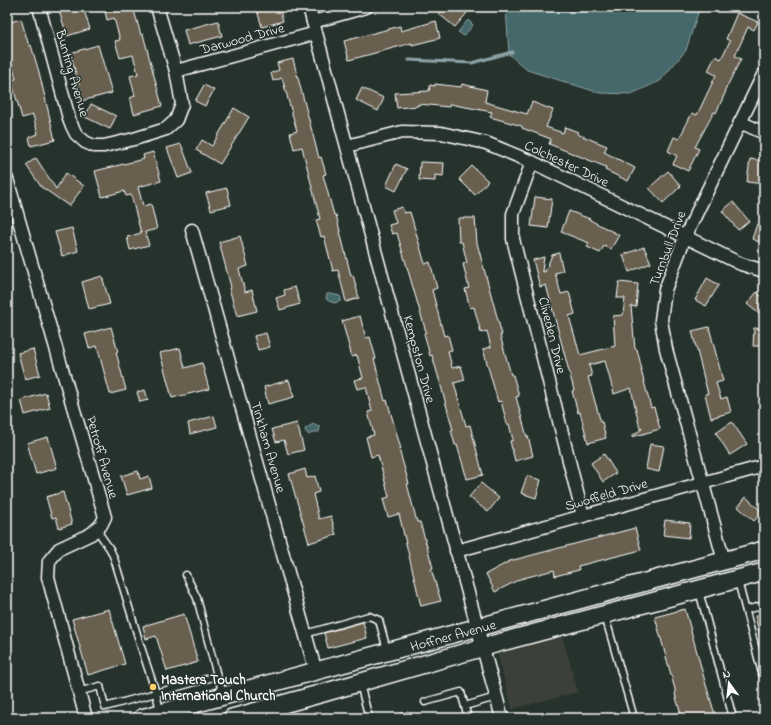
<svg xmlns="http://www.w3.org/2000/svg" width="771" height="725" font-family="'Indie Flower',sans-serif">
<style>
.built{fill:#3a4038}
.water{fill:#44676b;stroke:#8fa4a6}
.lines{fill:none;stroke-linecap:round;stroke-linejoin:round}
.stream{stroke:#8fa4a6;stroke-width:3}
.building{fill:#675f50;stroke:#fff}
.service-casing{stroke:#fff;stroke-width:9}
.minor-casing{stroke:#fff;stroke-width:15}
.secondary-casing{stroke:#fff;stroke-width:20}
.service{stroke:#26332d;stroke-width:6}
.minor{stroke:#26332d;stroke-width:12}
.secondary{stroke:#26332d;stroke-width:17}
.poi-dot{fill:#ffd166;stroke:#26332d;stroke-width:1.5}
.labels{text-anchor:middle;stroke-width:3;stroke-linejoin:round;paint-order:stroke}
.street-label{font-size:14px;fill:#fff;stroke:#26332d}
.poi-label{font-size:14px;font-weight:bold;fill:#fff;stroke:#26332d;text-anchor:start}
</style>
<rect width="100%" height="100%" fill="#26332d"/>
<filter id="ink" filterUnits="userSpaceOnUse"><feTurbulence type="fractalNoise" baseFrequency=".025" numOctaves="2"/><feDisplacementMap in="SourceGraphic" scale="8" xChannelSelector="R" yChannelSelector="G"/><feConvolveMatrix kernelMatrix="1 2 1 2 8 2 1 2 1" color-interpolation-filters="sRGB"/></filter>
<g filter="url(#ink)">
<polygon class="built" points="561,631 578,692 512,709 496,649"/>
<g class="water">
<polygon points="506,7 700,7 686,50 660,81 631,94 600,93 527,70 509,54"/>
<polygon points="468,20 473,25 464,36 458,32"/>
<polygon points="327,294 331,294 340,296 341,299 341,301 334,303 327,300 326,298"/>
<polygon points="313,424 320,427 319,432 314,432 309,435 306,432 305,429"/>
</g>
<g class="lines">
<polyline class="stream" points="409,60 472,63 512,52"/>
</g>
<g class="building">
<polygon points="58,7 83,7 90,29 67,36"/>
<polygon points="122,7 133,7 141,35 143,34 162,106 134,114 130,98 135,96 130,76 138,74 133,55 120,58 115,41 120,40 114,18 107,20 105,11"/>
<polygon points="256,7 279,7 283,21 262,27"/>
<polygon points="444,7 450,11 453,7 472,7 455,27 439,14"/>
<polygon points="737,13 758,22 754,30 748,27 735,56 741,59 725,90 726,91 716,113 714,112 695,147 699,149 688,171 673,164 677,156 668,151 674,137 679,139 692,113 697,115 716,75 708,71 715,56 721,59 730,41 726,39"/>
<polygon points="21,19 29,46 31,45 39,72 55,140 31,146 29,137 38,134 33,115 22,118 11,80 16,79 7,47 7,23"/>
<polygon points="218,21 222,36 188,45 184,30"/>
<polygon points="436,21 440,38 412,45 412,43 349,60 344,41 400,26 401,31"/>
<polygon points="98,45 112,93 81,101 77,85 79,84 70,53"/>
<polygon points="293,59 319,158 321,157 326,174 323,175 334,215 336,215 351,276 353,275 359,298 346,302 338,270 333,271 324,236 321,237 316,220 320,219 302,147 294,149 290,133 297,131 282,78 273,81 271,73 279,70 277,63"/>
<polygon points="435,84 461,87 462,84 487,90 485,102 527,114 532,102 553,110 546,127 563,133 565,127 578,132 577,134 607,146 604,152 635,168 628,181 605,170 606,167 549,144 551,139 522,128 522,126 490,117 492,112 450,104 449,107 418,104 418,106 397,108 395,93 429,91 430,85 435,86"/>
<polygon points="204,85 214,90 205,106 195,101"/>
<polygon points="362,88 384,98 378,111 356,100"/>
<polygon points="91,104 116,116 110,129 85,117"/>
<polygon points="234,108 249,117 220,164 196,150 202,140 212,146"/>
<polygon points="181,144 192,173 178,178 167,148"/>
<polygon points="153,152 161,181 138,187 143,206 151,204 157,229 145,232 149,245 130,250 127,237 141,233 131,195 126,196 124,191 102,197 95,171 144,159 143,155"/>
<polygon points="36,158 56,189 66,173 84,186 69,206 43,188 42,188 26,165"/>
<polygon points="750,159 764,161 764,184 747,182"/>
<polygon points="420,162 444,163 443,176 435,175 435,181 419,180"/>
<polygon points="396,164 407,169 396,191 386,186"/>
<polygon points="472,166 488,181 475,195 459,179"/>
<polygon points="668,171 681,186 663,203 649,188"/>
<polygon points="227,188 231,205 211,210 206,193"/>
<polygon points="535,197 552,199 548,228 531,226"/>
<polygon points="733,202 749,221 738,230 722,211"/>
<polygon points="402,207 404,213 410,212 425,264 430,262 437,288 432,290 444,336 448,335 452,350 448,351 452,368 461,366 465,380 454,383 466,426 470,425 483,475 467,479 457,445 455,445 451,430 453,430 441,386 432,355 430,356 424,333 426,332 397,233 392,234 389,225 396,223 392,210"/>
<polygon points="569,211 590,219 590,220 619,235 611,249 604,246 600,253 587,247 589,243 561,232"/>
<polygon points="458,218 475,218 477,243 502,335 500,335 511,375 513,375 519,396 516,397 527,437 528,436 533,456 515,461 510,441 513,440 509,424 507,424 501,401 498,402 483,349 491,347 487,331 481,333 474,307 470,308 465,289 469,288 463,264 467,263 462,242 459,242"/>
<polygon points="757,224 764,227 764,244 752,239"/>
<polygon points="72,228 78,251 62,256 55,232"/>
<polygon points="240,236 248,266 239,269 245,292 252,290 257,311 237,316 229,288 231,287 219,242"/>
<polygon points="644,247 651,263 629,272 623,255"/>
<polygon points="559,253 563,271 555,273 561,294 569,292 575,314 569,316 580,355 615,346 613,316 623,315 625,298 617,298 619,282 638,284 636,307 631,306 635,349 637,349 642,370 641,370 651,408 654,407 660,429 632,437 632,436 643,428 640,429 631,388 614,394 605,361 589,365 592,376 588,377 601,423 602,422 606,438 588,443 580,412 578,413 572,391 574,390 546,285 540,287 533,260 544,257 542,271 545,272 552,255"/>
<polygon points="102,276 110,304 89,309 82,282"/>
<polygon points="707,278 719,285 706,306 695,300"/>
<polygon points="295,287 300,304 280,310 276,298 285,295 284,290"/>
<polygon points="757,292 764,299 764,318 747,304"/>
<polygon points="360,316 366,338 370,337 376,359 374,359 385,401 387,400 401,449 399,449 409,484 407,484 417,522 420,522 433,568 431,569 441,601 421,606 399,514 388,517 383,499 389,497 378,455 371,457 366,437 374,435 368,412 372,411 366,387 357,389 354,380 363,378 357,355 352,357 342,321"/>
<polygon points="111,327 118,352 116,352 126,390 110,394 97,346 89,348 85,334"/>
<polygon points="709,327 723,381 716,383 721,399 727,397 731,412 711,418 705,394 708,394 692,331"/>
<polygon points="754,328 764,329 764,346 753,346"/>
<polygon points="266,333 270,347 258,350 254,336"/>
<polygon points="180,348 185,368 202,363 209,389 172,398 160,353"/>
<polygon points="33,349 40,375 25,379 18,353"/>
<polygon points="289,380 294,397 268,404 264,387"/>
<polygon points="145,390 148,400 140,402 137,392"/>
<polygon points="46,393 50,408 25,415 21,400"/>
<polygon points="214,416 217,427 190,434 188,423"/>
<polygon points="732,422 747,444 730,455 716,433"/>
<polygon points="297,423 304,450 288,454 284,440 276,442 272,429"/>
<polygon points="48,437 57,468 36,474 27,443"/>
<polygon points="650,444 664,446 659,472 646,469"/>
<polygon points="604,454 616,473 603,482 591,463"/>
<polygon points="305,469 307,478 315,476 319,492 313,494 319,519 331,516 336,535 309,543 289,474"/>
<polygon points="138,471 140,479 149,476 152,488 127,495 121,476"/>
<polygon points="527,476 541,480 536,498 521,493"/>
<polygon points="481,483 499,498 488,512 469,497"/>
<polygon points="63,492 72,524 59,528 56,517 52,518 46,497"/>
<polygon points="746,497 762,512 754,521 738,507"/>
<polygon points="665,520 690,523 689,538 663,535"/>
<polygon points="635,528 641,550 578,566 579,570 555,576 554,570 520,579 495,592 486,574 510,561"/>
<polygon points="109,609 125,664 88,675 72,619"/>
<polygon points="685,609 706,685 716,718 682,718 675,694 676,693 655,617"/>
<polygon points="764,613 764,640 761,640 755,616"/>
<polygon points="184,614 198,662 167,671 156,636 146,639 143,626"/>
<polygon points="363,622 367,638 328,648 324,633"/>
</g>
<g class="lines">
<defs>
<g id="service">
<polyline points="96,529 110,549 114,558 138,637"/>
<polyline points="186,575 197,598 217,676 224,695"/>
<polyline points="738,581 764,681"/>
<polyline points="699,591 733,718"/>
<polyline points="746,610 764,605"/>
<polyline points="605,616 634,718"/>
<polyline points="305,634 369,616 379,620 387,650"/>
<polyline points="360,684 369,718"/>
<polyline points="78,692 100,686 105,707 156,693 139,641"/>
<polyline points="425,702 461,692 468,718"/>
<polyline points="465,706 496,697"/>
<polyline points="160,711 156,693 217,676"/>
<polyline points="399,718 407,716"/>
</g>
<g id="minor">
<polyline points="39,7 70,122 76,134 85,142 94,146 104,146 134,139 166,129 176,120 182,104 176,71 157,7"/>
<path d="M309 7C374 244 438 481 502 718"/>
<polyline points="313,22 366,7"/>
<polyline points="176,71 316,33"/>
<polyline points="740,122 764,133"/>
<polyline points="347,146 402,132 441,133 486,143 532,162 741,264 764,271"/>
<polyline points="532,162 513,214 513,239 583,516"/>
<polyline points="7,179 105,517 101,525 91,534 59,549 49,561 48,577 86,718"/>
<polyline points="192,230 316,672"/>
<polyline points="456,551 764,466"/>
<polyline points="724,561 666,349 661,320 665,290 685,237 764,73"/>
</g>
<g id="secondary">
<polyline points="142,718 764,550"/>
<polyline points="232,718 323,693 498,643 764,572"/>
</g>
</defs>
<use href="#service" class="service-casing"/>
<use href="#minor" class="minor-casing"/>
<use href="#secondary" class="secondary-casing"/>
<use href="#service" class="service"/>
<use href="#minor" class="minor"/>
<use href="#secondary" class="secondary"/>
</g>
</g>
<circle class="poi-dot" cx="153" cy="687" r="4"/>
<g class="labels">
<g class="street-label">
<text transform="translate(242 38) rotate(-15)" y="5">Darwood Drive</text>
<text transform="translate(73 73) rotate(74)" y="5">Bunting Avenue</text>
<text transform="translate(567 163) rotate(25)" y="5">Colchester Drive</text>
<text transform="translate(667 248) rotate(-69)" y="5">Turnbull Drive</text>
<text transform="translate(553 335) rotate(76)" y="5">Cliveden Drive</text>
<text transform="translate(420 359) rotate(75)" y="5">Kempston Drive</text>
<text transform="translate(269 447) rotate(74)" y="5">Tinkham Avenue</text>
<text transform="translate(103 457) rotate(74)" y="5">Petroff Avenue</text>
<text transform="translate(606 494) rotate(-16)" y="5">Swoffield Drive</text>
<text transform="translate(453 635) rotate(-15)" y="5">Hoffner Avenue</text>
</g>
<g class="poi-label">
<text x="161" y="684">Masters Touch<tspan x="161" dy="16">International Church</tspan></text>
</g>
</g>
<rect width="771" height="725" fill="none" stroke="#26332d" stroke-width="24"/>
<rect x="12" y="12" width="747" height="701" fill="none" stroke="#fff" stroke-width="1.5" filter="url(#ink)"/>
<g transform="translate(729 683) rotate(345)" stroke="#26332d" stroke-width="3" paint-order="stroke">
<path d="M0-3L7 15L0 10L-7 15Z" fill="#ffffff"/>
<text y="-6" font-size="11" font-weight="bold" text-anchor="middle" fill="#ffffff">N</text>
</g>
</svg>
